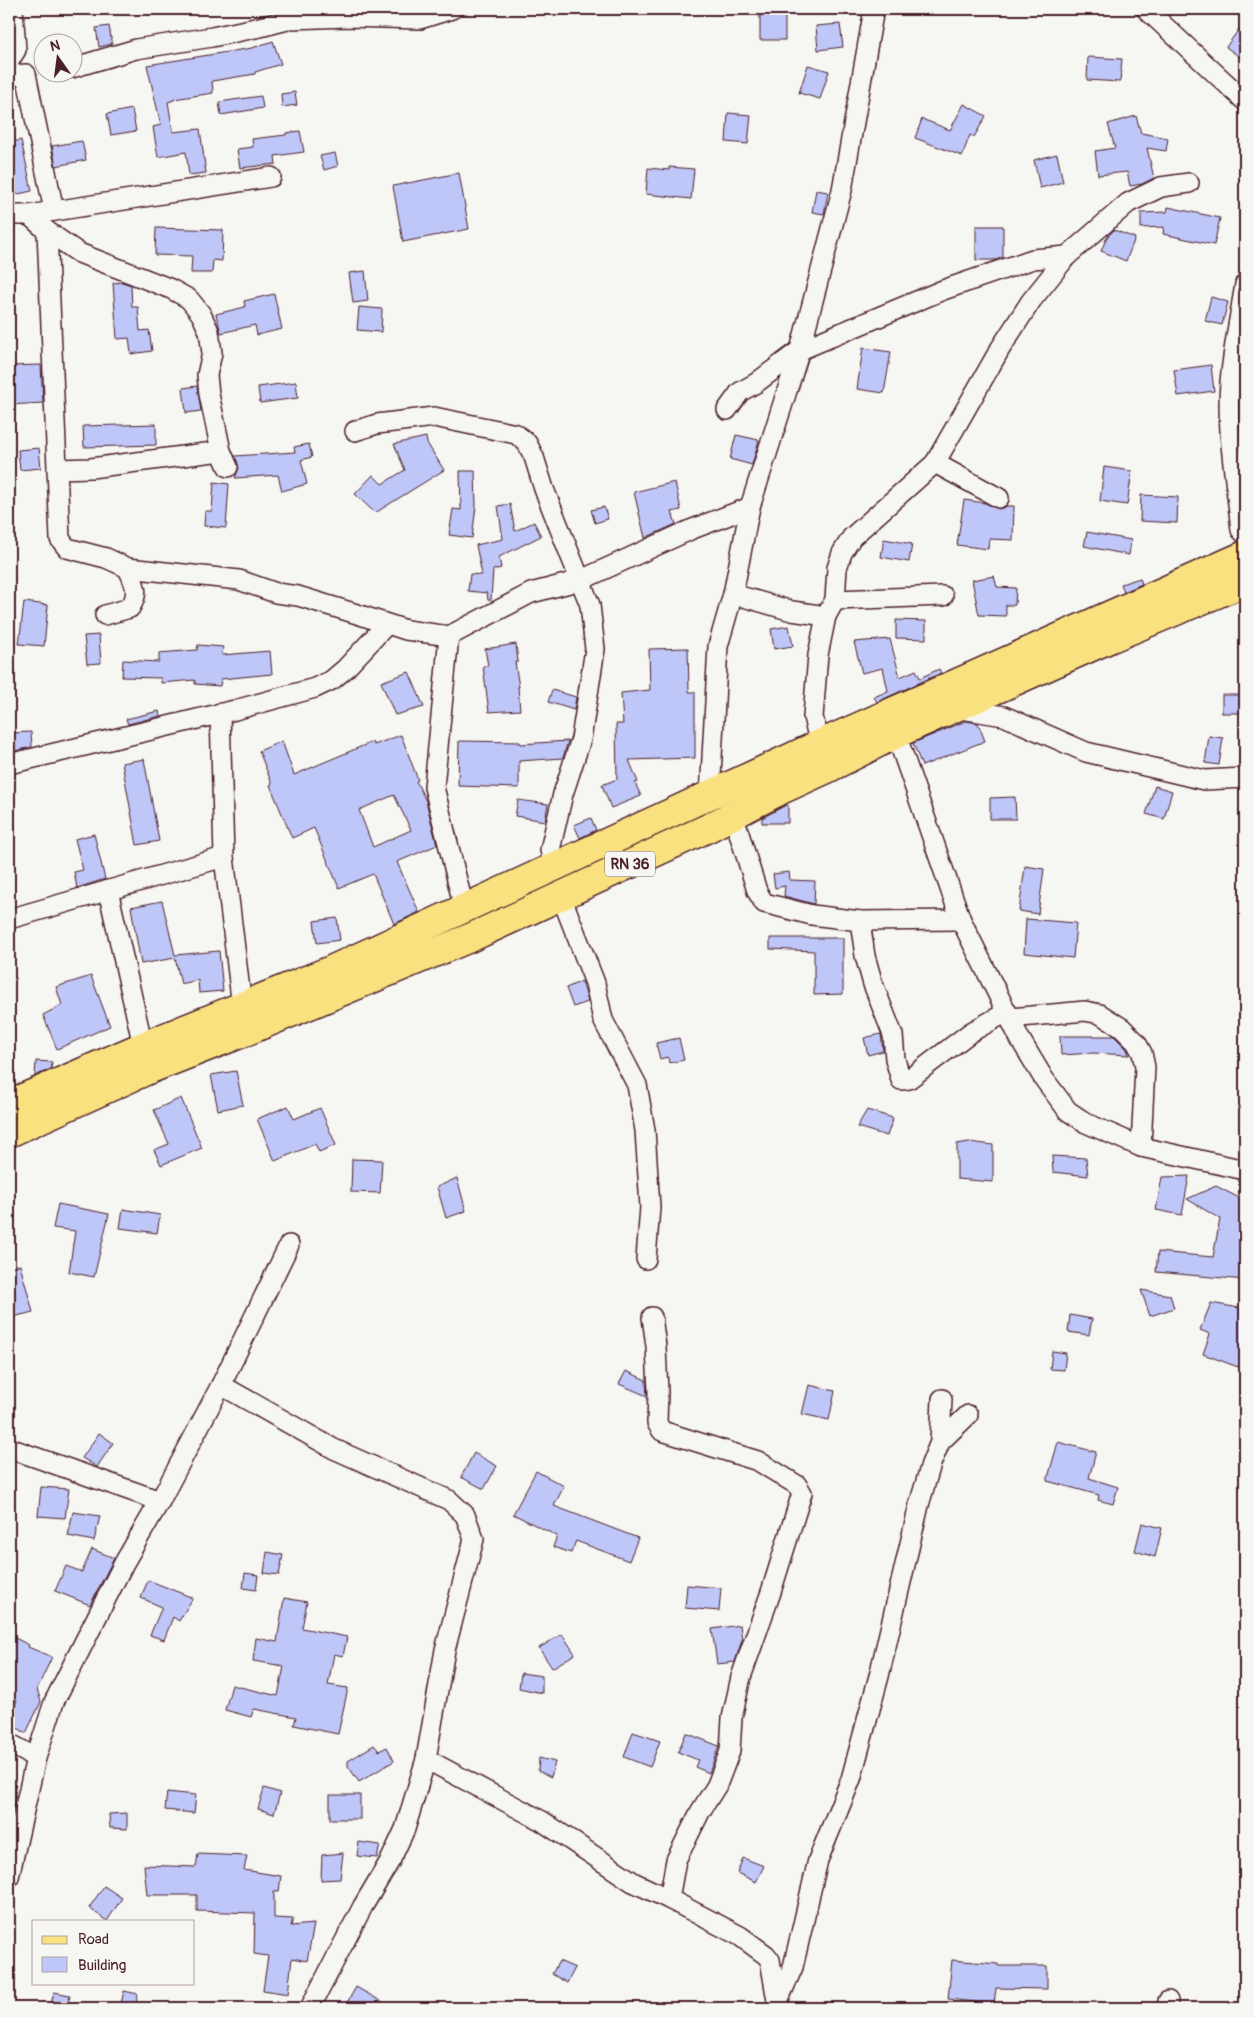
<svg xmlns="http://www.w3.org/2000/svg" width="1254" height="2017" font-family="Pangolin,sans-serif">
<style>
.building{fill:#bfc6f8;stroke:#4a1f2b;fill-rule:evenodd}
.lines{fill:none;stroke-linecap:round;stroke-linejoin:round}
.street-casing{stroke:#4a1f2b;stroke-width:22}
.primary-casing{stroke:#4a1f2b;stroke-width:31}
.street{stroke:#f6f6f2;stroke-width:19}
.primary{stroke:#fae180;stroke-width:28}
.labels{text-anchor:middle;stroke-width:4;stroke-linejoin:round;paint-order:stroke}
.shield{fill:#f6f6f2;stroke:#7e6067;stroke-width:1}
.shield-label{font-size:15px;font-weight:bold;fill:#4a1f2b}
</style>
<rect width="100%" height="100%" fill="#f6f6f2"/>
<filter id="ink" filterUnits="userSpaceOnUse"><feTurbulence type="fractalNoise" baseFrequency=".02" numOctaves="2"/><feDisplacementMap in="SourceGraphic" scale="10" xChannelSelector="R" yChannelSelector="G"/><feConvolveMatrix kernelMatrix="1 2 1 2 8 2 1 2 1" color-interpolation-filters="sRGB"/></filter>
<g filter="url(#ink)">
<g class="building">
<rect x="760" y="9" width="25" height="31"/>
<polygon points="1245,21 1245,61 1226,47"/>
<polygon points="840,24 843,47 818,50 816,26"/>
<polygon points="109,26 112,44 99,47 96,28"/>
<polygon points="273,41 281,64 255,72 255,74 212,81 213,93 174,99 174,100 168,102 173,132 200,129 206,173 189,175 186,152 158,157 153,127 161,125 147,65 252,48"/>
<polygon points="1088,57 1122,59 1120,82 1087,80"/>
<polygon points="808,65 829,71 820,99 799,93"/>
<polygon points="295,92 297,105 282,107 281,94"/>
<polygon points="261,96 263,108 221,115 219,102"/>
<polygon points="964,104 986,116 974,137 970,135 962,156 915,138 922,119 950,130"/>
<polygon points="132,109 136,131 111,135 107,114"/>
<polygon points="728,113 751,115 748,144 726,142"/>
<polygon points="1136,116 1141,133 1168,138 1166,151 1147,148 1154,178 1142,184 1130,186 1127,172 1098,175 1095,151 1115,148 1108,124"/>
<polygon points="300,131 304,152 275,156 276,164 240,168 237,149 253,147 252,139 286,135 286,133"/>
<polygon points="21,140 32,191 9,196 9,143"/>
<polygon points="82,141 86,160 56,166 52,146"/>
<polygon points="335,153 338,166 324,170 320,156"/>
<polygon points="1057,154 1063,182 1040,188 1034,160"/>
<polygon points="669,167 694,169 691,199 646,194 648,168 669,170"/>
<polygon points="459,173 469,229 403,242 393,186"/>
<polygon points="816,190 828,192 824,214 812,212"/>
<polygon points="1168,207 1220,218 1214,245 1163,234 1164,227 1141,228 1141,213 1167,212"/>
<polygon points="976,226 1003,226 1003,257 996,260 976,260"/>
<polygon points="156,228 223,230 222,261 213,260 212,273 191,273 192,256 155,255"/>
<polygon points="1114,230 1135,238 1126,261 1101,251 1107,237"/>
<polygon points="365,271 368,301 353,303 349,273"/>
<polygon points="122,282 131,285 132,307 138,307 140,331 149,330 152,351 131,354 129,338 117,339 113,283"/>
<polygon points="274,294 282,329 257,335 255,325 221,333 216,314 245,307 244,301"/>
<polygon points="1211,297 1228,302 1222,325 1205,321"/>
<polygon points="359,307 382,309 381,332 357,330"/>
<polygon points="863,348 891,352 884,393 857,389"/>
<polygon points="41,365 43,403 9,405 9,366"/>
<polygon points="1211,365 1214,391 1178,396 1174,370"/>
<polygon points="296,382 298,398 260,403 258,387"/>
<polygon points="197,386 201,411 186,413 183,388"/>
<polygon points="156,424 156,445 84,447 83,426"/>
<polygon points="736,435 759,440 752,465 730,459"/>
<polygon points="426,437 427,443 444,470 375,513 355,494 373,475 382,484 405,470 394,444"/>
<polygon points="309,444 312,457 301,460 307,484 282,491 278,475 235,478 239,468 235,456 295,452 294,447"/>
<polygon points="39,448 41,468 20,470 18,450"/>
<polygon points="1104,467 1132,471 1127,505 1100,501"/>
<polygon points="460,471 475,471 476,506 472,538 449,535 453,509 461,510"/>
<polygon points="214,482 229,484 226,528 204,526 205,511 212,511"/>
<polygon points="675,482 681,510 672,512 676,524 645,538 634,492"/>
<polygon points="1141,495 1178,497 1177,523 1140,521"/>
<polygon points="964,500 985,503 999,509 1007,506 1014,506 1013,540 989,539 988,549 957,545"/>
<polygon points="510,504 515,531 534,522 541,536 499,557 501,568 493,570 491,600 488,600 487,593 468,591 470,574 482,575 476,545 503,539 498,506"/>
<polygon points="604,507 608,519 595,523 591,510"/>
<polygon points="1087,532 1131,540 1129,555 1084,546"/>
<polygon points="884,539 912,544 909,562 881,557"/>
<polygon points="994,576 997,587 1016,588 1015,605 1006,605 1006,616 979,615 972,580"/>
<polygon points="1140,578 1142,584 1124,592 1121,584"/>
<polygon points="24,602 48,605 44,646 19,644"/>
<polygon points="896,620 926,621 926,639 896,638"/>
<polygon points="789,626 793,646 774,649 771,629"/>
<polygon points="99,635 101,663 87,664 84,636"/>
<polygon points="890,639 900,677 916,670 920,678 939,669 941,673 877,702 874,697 888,691 883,668 862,673 854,642"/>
<polygon points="516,644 518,662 515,662 519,687 518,687 520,710 489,712 483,666 488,666 485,649"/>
<polygon points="198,645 223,647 222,655 270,651 272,674 221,679 220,686 195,684 195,680 161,683 161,678 122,677 123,660 159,662 159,653 197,650"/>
<polygon points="688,648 689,692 695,692 695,758 629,760 638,782 635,783 641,796 611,808 602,785 617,779 616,724 623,724 621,693 650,690 649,649"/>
<polygon points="409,672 424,707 395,715 381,682"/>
<polygon points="552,690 576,697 574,710 548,702"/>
<rect x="1222" y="695" width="23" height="18"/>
<polygon points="159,711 160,716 128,724 126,719"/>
<polygon points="966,721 978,723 985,741 922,766 913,743"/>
<polygon points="31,732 32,747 10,752 9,733"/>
<path d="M401 735 418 780 416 781 426 801 437 845 397 862 419 912 394 924 373 874 339 888 314 828 292 838 270 785 272 784 259 751 282 741 294 775 372 742 374 745ZM394 795 411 830 373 847 359 810Z"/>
<polygon points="1209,736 1223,738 1219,765 1205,763"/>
<polygon points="459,741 520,742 520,744 568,741 563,758 519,761 519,788 458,786"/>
<polygon points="144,759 159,841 137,845 122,763"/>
<polygon points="1155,786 1172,791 1164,819 1146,814"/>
<polygon points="1015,797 1016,819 990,819 990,798"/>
<polygon points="518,800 548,804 545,821 515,816"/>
<polygon points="786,805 788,805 788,823 762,823 762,818"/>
<polygon points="591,818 596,830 580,838 574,825"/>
<polygon points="94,834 105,879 77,888 74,872 83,870 75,839"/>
<polygon points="1025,866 1044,869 1038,914 1019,911"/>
<polygon points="789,872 790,880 815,881 814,904 784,896 785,886 775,888 773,874"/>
<polygon points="162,901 175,955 219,951 223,991 199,993 198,980 181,984 175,958 141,964 131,907"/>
<polygon points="337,918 340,940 317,943 314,921"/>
<polygon points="1026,919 1076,923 1073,958 1024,953"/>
<polygon points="770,938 843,938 843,994 814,995 814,951 770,949"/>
<polygon points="91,976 110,1026 57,1049 43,1015 62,1005 56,987"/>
<polygon points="582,981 588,1002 573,1007 566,988"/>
<polygon points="881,1034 883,1051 868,1055 864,1038"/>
<polygon points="1060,1036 1114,1036 1127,1049 1129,1055 1093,1053 1061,1055"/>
<polygon points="679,1038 684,1060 669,1063 668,1057 660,1059 656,1043"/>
<polygon points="36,1061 52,1062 51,1069 35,1076"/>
<polygon points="236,1071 243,1105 218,1110 211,1075"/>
<polygon points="181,1098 202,1148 161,1165 154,1150 169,1144 154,1110"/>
<polygon points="288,1106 294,1119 320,1108 336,1145 319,1152 315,1144 275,1161 257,1119"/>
<polygon points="867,1110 893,1118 887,1136 857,1127"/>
<polygon points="969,1142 993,1145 993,1182 957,1179 957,1144"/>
<polygon points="1052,1156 1086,1158 1088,1176 1053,1172"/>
<polygon points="352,1159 382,1160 380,1193 351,1192"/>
<polygon points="1189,1176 1182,1215 1156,1210 1162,1177"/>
<polygon points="457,1178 466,1211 446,1218 437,1187"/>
<polygon points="1216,1186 1245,1201 1245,1280 1156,1272 1158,1252 1213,1257 1220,1219 1187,1199"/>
<polygon points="58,1204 109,1214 94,1277 69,1272 75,1231 53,1228"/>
<polygon points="123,1209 160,1215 157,1233 120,1228"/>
<polygon points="20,1265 33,1312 9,1318 9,1268"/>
<polygon points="1141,1290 1170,1295 1174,1308 1150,1316"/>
<polygon points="1211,1303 1245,1309 1245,1356 1238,1367 1203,1354 1210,1334 1200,1330"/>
<polygon points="1070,1315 1092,1319 1089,1335 1068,1332"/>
<polygon points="1052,1351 1066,1353 1064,1370 1050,1369"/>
<polygon points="626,1371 646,1380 647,1396 619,1384"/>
<polygon points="809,1385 835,1391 829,1420 802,1414"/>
<polygon points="99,1433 113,1443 97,1467 82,1458"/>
<polygon points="1058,1442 1096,1452 1089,1478 1118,1487 1113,1504 1098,1500 1099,1495 1047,1481"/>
<polygon points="474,1453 497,1466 484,1489 461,1477"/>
<polygon points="536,1471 564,1486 554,1506 638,1538 629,1561 576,1541 571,1553 553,1547 557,1536 513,1514"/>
<polygon points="41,1487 69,1489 65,1518 38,1516"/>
<polygon points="73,1512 100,1516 94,1541 68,1536"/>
<polygon points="1142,1523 1162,1528 1155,1557 1135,1551"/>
<polygon points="92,1549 114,1558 90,1605 55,1591 66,1566 82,1572"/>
<polygon points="267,1552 283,1555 279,1575 264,1573"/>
<polygon points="245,1573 258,1575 256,1590 243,1588"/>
<polygon points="148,1580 193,1598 179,1621 173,1617 164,1640 150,1635 162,1607 141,1598"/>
<polygon points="687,1585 721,1588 719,1611 685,1608"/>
<polygon points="284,1598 307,1602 302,1628 347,1637 343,1656 334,1654 328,1685 348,1688 338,1734 294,1725 296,1717 254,1709 251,1717 225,1710 232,1685 278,1696 284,1666 253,1661 256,1638 277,1642"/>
<polygon points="740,1625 742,1640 735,1662 717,1664 712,1629"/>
<polygon points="562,1634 575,1654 552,1668 539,1648"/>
<polygon points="9,1635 29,1645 28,1647 52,1657 37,1689 41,1702 26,1733 9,1723 17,1700 9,1697"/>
<polygon points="521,1673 542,1676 542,1693 519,1688"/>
<polygon points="633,1732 660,1741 650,1767 624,1757"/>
<polygon points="686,1733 719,1746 709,1773 695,1767 698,1760 678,1752"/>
<polygon points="374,1745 379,1751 387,1747 394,1761 359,1782 348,1766 348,1761"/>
<polygon points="539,1758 555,1762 551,1777 538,1771"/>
<polygon points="264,1788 280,1793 274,1814 258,1809"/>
<polygon points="167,1792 196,1795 194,1813 165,1810"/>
<rect x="330" y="1795" width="30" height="24"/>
<polygon points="127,1813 127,1829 110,1828 109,1814"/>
<polygon points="359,1842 380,1845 377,1858 357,1856"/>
<polygon points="343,1853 340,1879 321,1880 322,1855"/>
<polygon points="198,1854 247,1856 244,1870 281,1876 279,1892 274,1892 274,1918 293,1919 291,1926 314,1924 307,1961 292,1958 288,1994 263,1990 268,1956 254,1954 255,1913 197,1911 197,1895 147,1895 144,1865 196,1867"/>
<polygon points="743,1858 764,1866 756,1882 737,1873"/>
<polygon points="104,1886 122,1898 107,1921 89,1908"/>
<polygon points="952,1960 998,1964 998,1966 1047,1966 1047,1989 996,1988 994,2004 948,1999"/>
<polygon points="559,1961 575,1968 567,1983 552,1974"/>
<polygon points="356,1987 393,2008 344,2008"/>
<polygon points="124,1991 138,1994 135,2008 120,2008"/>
<polygon points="54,1992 70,1995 67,2008 50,2008"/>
</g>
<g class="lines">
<defs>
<g id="street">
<polyline points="1146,9 1245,101"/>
<polyline points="9,61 16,50 13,9"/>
<polyline points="72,68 136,49 212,37 260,27 291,19 347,17 420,19 452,9"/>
<polyline points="9,76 26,74 54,211"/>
<polyline points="9,215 29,215 271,177"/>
<polyline points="29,215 47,231 60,539 67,548 106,558 128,568"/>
<polyline points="47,231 79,253 171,289 189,299 201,314 209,331 212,353 207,375 209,394 221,451"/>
<path d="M1245 284C1240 316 1233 349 1230 382 1226 431 1236 481 1241 530L1245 534"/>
<polyline points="727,410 740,392 756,383 800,350 943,290 1033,259 1067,256"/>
<polyline points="355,431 377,424 434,417 516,434 527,443 534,457 544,489 590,605 595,649 581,739 563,794 550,850 554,866"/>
<polyline points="935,463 1000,349 1031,301 1067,256 1128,203 1161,187 1189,183"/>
<polyline points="57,469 91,468 221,451 228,467"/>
<polyline points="733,594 792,611 826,616 818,655 813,717 820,744"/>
<polyline points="835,600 943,596"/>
<path d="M105 615 130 608C140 591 135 586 128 568L239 580 276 593 298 596 357 614 406 630 449 636 531 593 581 580 690 530 750 507"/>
<polyline points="826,616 835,600 837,568 842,553 852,537 935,463 999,498"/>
<polyline points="449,636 434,787 464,908"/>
<polyline points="955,708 1004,716 1086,752 1204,780 1245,778"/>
<polyline points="220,713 224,857 242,1007"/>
<polyline points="896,734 961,920 1020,1039 1044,1079 1068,1111 1086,1123 1141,1147 1245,1170"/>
<polyline points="9,764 235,710 315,688 332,680 345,669 386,625"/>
<polyline points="710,795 718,646 733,594 750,507 800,350 842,190 874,9"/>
<polyline points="733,814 757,891 764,903 812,915 860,921 961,920"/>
<polyline points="108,890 143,1046"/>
<polyline points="561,896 595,983 603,1020 637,1085 645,1130 650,1207 646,1259"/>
<polyline points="9,919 224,857"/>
<polyline points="860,921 865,956 873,984 893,1035 895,1059 901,1080 909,1079 971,1032 1007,1012"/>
<polyline points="1010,1018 1085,1011 1100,1014 1122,1028 1136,1042 1142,1053 1145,1067 1141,1147"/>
<polyline points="652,1317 656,1346 658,1392 657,1423 662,1431 758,1461 797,1485 802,1493 771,1592 741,1677 732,1718 730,1751 717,1785 700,1812 676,1860 669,1899"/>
<polyline points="221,1385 334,1449 449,1500 465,1515 474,1539 445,1650 426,1759 405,1829 391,1859 363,1906 310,2008"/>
<polyline points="940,1442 968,1415"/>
<polyline points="9,1448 160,1501"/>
<polyline points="9,1743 36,1758"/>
<polyline points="426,1759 542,1821 633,1882 669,1899 740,1936 766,1955 770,1960 777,2001"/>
<polyline points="9,1877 36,1758 54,1702 124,1563 160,1501 221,1385 289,1245"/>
<polyline points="775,2008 793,1967 818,1860 851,1779 879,1676 919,1505 931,1464 940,1442 942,1399"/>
<polyline points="1167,2008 1168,2001"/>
</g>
<g id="primary">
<polyline points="9,1104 143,1046 331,970 820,744 1245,555"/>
<polyline points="9,1133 148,1070 245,1032 472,937 708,828 781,790 827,769 896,734 1109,639 1245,582"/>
</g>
</defs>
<use href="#street" class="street-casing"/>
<use href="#primary" class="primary-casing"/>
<use href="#street" class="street"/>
<use href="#primary" class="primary"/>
</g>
</g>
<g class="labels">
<rect class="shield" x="605" y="851.5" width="50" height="25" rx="4"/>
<g class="shield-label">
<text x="630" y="869">RN 36</text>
</g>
</g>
<rect width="1254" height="2017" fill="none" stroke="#f6f6f2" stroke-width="30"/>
<rect x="15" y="15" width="1224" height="1987" fill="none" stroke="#4a1f2b" stroke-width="2" filter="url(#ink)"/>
<rect x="32" y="1920" width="162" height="65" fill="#f6f6f2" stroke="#b1a0a2"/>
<rect x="42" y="1936" width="25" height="8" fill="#fae180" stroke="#b1a0a2"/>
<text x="78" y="1944" font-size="15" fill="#4a1f2b">Road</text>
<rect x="42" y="1957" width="25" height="15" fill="#bfc6f8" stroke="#b1a0a2"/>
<text x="78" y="1970" font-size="15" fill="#4a1f2b">Building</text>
<g transform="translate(58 58) rotate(346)"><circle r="24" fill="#f6f6f2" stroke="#b1a0a2"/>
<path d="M0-4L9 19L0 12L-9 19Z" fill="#4a1f2b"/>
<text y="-8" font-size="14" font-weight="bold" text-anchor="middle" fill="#4a1f2b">N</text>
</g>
</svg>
